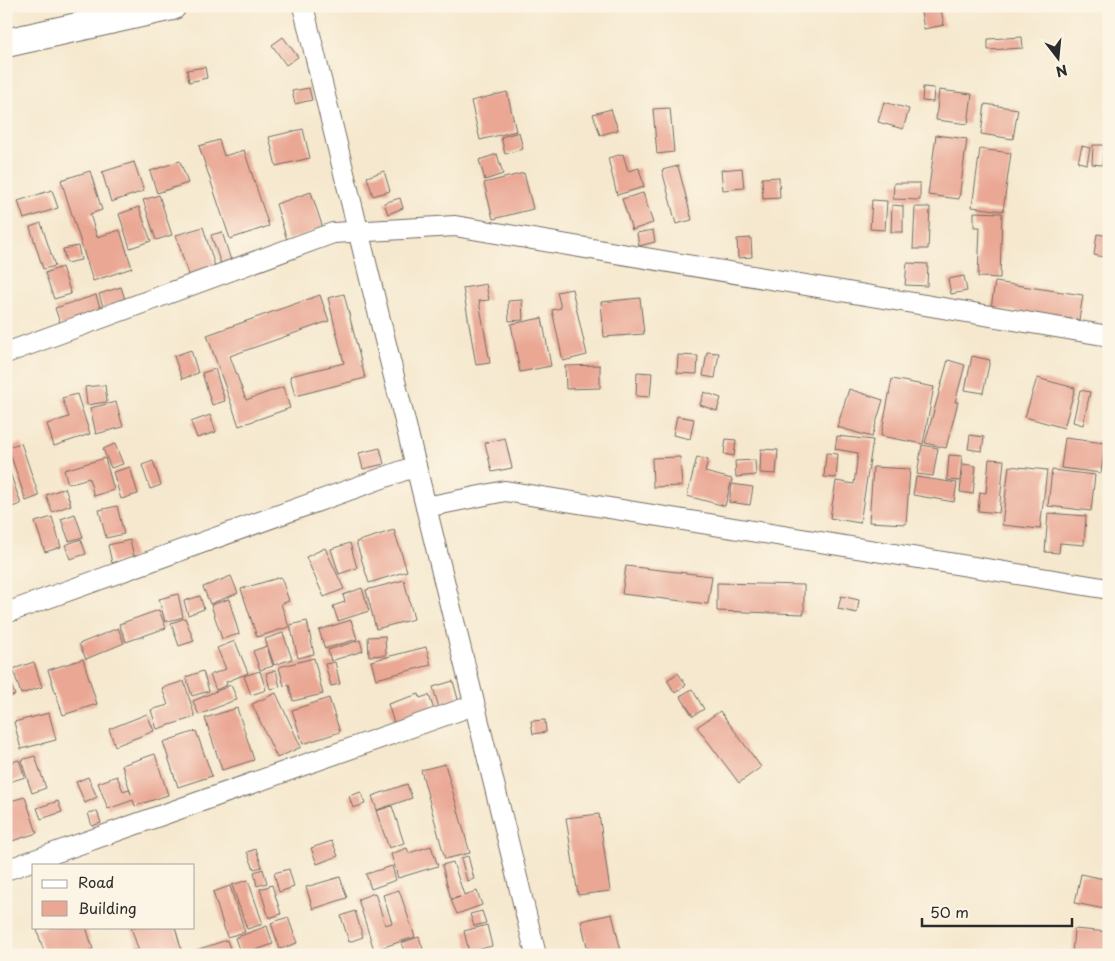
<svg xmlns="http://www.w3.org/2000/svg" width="1115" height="961" font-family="'Playpen Sans',sans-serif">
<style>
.building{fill:#eaa794}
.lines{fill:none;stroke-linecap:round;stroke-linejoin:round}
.minor-casing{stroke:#726d64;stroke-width:22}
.highway-casing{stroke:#726d64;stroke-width:30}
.minor{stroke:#fff;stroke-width:20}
.highway{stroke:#fff;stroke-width:28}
</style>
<rect width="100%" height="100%" fill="#fcf5e5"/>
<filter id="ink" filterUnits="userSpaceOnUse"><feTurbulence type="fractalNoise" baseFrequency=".02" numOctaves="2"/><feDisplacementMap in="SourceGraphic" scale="10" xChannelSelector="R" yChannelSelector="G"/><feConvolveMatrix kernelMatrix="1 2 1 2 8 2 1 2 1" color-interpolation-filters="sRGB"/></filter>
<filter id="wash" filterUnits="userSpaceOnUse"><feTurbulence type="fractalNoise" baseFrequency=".0096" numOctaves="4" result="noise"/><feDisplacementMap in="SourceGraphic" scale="20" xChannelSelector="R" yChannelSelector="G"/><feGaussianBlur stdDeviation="1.12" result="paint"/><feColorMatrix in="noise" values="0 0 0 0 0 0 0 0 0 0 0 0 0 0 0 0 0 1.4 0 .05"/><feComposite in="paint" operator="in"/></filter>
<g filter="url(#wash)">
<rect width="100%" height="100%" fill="#f5e8ce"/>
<g id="blocks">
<g class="building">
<polygon points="941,9 944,25 924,29 921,12"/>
<polygon points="283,37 298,57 286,65 272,45"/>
<polygon points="1022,37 1023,48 988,50 988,39"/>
<polygon points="205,67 207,78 189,82 187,70"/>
<polygon points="923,87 934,88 933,102 922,101"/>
<polygon points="309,88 312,100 295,104 292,91"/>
<polygon points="939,90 972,94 968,124 936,120"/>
<polygon points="507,92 516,131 480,140 471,101"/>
<polygon points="884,102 909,109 903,129 878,122"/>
<polygon points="985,104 1018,109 1013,139 981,134"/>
<polygon points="670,108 674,152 657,154 653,109"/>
<polygon points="611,109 618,130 600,135 593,114"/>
<polygon points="303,129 310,158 276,166 269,137"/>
<polygon points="519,132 523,149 505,154 501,137"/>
<polygon points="936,135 967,139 959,199 928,195"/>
<polygon points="219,140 224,156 244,150 269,226 230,239 199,146"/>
<polygon points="1093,145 1104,145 1102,165 1092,164"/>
<polygon points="1082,146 1090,148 1087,164 1078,162"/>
<polygon points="980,149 1011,153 1003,211 972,207"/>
<polygon points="497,154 503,174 485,180 479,160"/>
<polygon points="623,154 628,171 639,168 644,187 617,195 608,158"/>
<polygon points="180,161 188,183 157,193 150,171"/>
<polygon points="134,162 144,191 111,202 102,172"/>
<polygon points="678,166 692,220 676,224 662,170"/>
<polygon points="742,168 744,188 723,190 721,170"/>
<polygon points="90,171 102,210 90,214 97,237 120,230 132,268 93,281 61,180"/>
<polygon points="384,171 390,191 373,196 367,177"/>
<polygon points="524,173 533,209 493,219 484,183"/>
<polygon points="779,177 780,198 763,199 762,178"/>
<polygon points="894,183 920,183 920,200 893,199"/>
<polygon points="52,190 58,208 24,219 18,201"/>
<polygon points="311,192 323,228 287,240 276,204"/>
<polygon points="643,193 653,223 632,230 622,199"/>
<polygon points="159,195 172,235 156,240 143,200"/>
<polygon points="400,198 403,208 388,214 384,203"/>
<polygon points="872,200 887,201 885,230 870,229"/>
<polygon points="892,205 903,206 903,232 891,232"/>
<polygon points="139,207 151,241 130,248 119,214"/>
<polygon points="915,207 930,207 928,249 913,249"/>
<polygon points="974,212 1002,213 1000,278 978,277 980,227 974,227"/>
<polygon points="41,223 55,266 43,269 30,227"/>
<polygon points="203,227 217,273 190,281 176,235"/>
<polygon points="653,230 655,242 639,246 637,233"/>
<polygon points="222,232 232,264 222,267 211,235"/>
<polygon points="1097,234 1109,236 1109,258 1094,255"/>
<polygon points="751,238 752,257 738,258 737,239"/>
<polygon points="78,246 81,260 66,263 63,249"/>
<polygon points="907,263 928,264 927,286 905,285"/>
<polygon points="62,267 71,294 54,299 45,273"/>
<polygon points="964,276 967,291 951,294 948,279"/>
<polygon points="995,282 1083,295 1079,320 991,308"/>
<polygon points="486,284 489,300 479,301 490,363 476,365 463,288"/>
<polygon points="121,287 126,302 104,310 99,294"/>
<polygon points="572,289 587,355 563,361 552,310 561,308 557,292"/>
<polygon points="344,294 365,378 295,396 290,376 344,363 328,298"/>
<polygon points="96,295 102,313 61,326 55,308"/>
<polygon points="320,295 329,321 230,356 246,400 283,387 290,408 239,426 207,335"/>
<polygon points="640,298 644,334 604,337 601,302"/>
<polygon points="522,300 523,320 509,321 508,301"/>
<polygon points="542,318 551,366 520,372 511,324"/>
<polygon points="191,350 198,373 182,379 174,356"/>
<polygon points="707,352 719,353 715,378 703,376"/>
<polygon points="678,355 698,356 697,374 677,373"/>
<polygon points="972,356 990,360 983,393 965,390"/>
<polygon points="948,360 965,365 955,402 958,402 946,448 925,443"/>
<polygon points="600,365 600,388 566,389 565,366"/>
<polygon points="215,369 225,401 212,405 202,373"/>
<polygon points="637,372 652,373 650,397 636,396"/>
<polygon points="1037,378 1075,388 1064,428 1025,417"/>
<polygon points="892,379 934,387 923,444 881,436"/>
<polygon points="105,385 107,402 87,405 85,387"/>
<polygon points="849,389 883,400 872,437 837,427"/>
<polygon points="1080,390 1090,392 1083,425 1073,422"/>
<polygon points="704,392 721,398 717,411 700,405"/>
<polygon points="77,394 90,434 54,446 47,424 69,417 62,398"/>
<polygon points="116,402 123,427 96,434 90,408"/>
<polygon points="210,415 216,432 197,438 191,422"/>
<polygon points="677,416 694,419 690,439 673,435"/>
<polygon points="970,435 984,437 982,451 968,449"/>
<polygon points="837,436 873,440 860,523 830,518 836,481 854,484 858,453 835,449"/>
<polygon points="505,438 512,468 492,472 485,443"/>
<polygon points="1065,438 1105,443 1101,473 1061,468"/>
<polygon points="726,439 736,440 734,456 724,454"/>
<polygon points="21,443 39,496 26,501 8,447"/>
<polygon points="115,444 123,464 111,468 103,449"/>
<polygon points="922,445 938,448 933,476 917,474"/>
<polygon points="380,448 384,464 363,469 359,453"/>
<polygon points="761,449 778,450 776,474 760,473"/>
<polygon points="826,453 838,454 836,478 824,477"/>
<polygon points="1108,453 1109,453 1109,472 1104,471"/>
<polygon points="949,455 962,456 960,481 947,480"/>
<polygon points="680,457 682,486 653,487 652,458"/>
<polygon points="697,457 708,460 705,472 732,479 725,506 687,496"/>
<polygon points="105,458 114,490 94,496 89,478 68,484 64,470"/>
<polygon points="989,459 1004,460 999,513 978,511 980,492 986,493"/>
<polygon points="755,460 756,475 736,477 735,461"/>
<polygon points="6,461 21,504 6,509"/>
<polygon points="153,461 161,485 150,489 142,465"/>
<polygon points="963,464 976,466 973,494 960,492"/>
<polygon points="1009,466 1047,470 1040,529 1002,525"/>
<polygon points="130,467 138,494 121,499 113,472"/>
<polygon points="873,467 910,469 906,524 869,522"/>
<polygon points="1052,470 1095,475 1091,511 1048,506"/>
<polygon points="916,477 957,483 954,502 913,495"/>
<polygon points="732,484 753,487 750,505 729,502"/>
<polygon points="65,488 71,505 52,512 46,495"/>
<polygon points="117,506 124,534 106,538 99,510"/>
<polygon points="1048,513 1086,516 1084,545 1060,543 1059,553 1045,552"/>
<polygon points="75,514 83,537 69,541 61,519"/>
<polygon points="52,517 61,547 45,552 35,522"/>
<polygon points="394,530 407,571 369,583 356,542"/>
<polygon points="81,539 86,554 70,559 65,545"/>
<polygon points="130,540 134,557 112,563 108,545"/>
<polygon points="350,543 357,568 339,574 331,549"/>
<polygon points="325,548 344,589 324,597 306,557"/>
<polygon points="626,566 712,576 708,604 622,594"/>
<polygon points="231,576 238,593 210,604 203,587"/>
<polygon points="281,577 289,601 281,604 289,627 257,637 241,589"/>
<polygon points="404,580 414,619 376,629 366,590"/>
<polygon points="717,583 804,585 804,614 717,611"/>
<polygon points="362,588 369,611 338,621 333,606 345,602 343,595"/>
<polygon points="178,594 183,617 165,622 159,599"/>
<polygon points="200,596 204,609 188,615 184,601"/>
<polygon points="841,596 859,600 857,613 838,609"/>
<polygon points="229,599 239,634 222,639 211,605"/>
<polygon points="159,610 166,628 126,642 119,624"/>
<polygon points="185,618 194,641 179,646 171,623"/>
<polygon points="351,620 357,639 325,649 319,630"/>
<polygon points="307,621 314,654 298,658 290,625"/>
<polygon points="118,628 124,643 86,659 79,644"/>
<polygon points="283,633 292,659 274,665 265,639"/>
<polygon points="385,636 386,655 369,656 368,637"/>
<polygon points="360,640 363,651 331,661 328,650"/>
<polygon points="235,641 248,673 226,682 227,685 216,690 210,675 226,669 217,648"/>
<polygon points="267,646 273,666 260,670 253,651"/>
<polygon points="426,647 431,665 376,679 371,661"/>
<polygon points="314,658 323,694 293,701 289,685 284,686 279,667"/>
<polygon points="83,659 97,704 63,715 48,670"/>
<polygon points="34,662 42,687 21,694 13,669"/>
<polygon points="335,662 340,684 331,686 325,664"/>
<polygon points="276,670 280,687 270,689 266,673"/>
<polygon points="203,671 209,691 192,696 186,677"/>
<polygon points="260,671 266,690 251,695 244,676"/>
<polygon points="678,673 686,685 675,693 667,680"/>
<polygon points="184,681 195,717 157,729 151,710 168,705 162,688"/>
<polygon points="453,681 459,703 439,708 433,687"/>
<polygon points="10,682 15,695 6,698 6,684"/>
<polygon points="231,685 237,699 199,715 193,701"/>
<polygon points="692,689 704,709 693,716 680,696"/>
<polygon points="276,693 301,747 277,758 252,704"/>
<polygon points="419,694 420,698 429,695 434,710 394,723 388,704"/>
<polygon points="329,698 340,732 303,744 292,710"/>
<polygon points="237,708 254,760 222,770 205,718"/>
<polygon points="720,711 761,767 739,783 697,727"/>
<polygon points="49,713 56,740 21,749 14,722"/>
<polygon points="147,714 154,731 115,746 109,729"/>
<polygon points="545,720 546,732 533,734 531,721"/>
<polygon points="196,731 212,776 178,787 163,742"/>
<polygon points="155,754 168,795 135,806 133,800 108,809 98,783 117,776 123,791 129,789 131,794 122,765"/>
<polygon points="35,756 46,788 32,793 21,760"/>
<polygon points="19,760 25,777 6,783 6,764"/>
<polygon points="445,764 470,853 445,859 421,770"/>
<polygon points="88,777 97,797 85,803 76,782"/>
<polygon points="407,784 412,798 377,810 372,796"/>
<polygon points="361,792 365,804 353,808 349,796"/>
<polygon points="25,797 37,833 6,843 6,802"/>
<polygon points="58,801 62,812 41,819 37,808"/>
<polygon points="392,806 404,843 389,848 376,811"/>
<polygon points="97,811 101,823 92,826 88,813"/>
<polygon points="599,814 610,891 578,895 566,818"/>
<polygon points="332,841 338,856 317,864 311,848"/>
<polygon points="431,846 438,866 398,878 391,854 407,848 409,853"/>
<polygon points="256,849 262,867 254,869 247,852"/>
<polygon points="468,856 474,879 467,881 461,858"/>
<polygon points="453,862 464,895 477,891 482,905 457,914 451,900 460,897 451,899 442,865"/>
<polygon points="392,866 396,880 371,889 366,874"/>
<polygon points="263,869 267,883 257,886 254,872"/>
<polygon points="289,869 294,887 279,892 274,873"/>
<polygon points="1081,874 1109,880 1109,910 1075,903"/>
<polygon points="340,877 347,898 313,909 306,887"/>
<polygon points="248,880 263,924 247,929 232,885"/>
<polygon points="272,885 281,914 269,918 260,889"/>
<polygon points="230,886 245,932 227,937 213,892"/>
<polygon points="399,890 415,937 374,950 358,899 375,893 385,925 392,923 383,895"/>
<polygon points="355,911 363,937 349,942 341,916"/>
<polygon points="482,911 486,923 474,926 470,914"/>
<polygon points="612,914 622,955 589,955 581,921"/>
<polygon points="288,917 297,943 280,949 271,923"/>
<polygon points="487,925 492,946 469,952 464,931"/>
<polygon points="267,926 273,944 241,955 235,938"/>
<polygon points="46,927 86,927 93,949 74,955 45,955 37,930"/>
<polygon points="131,927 175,927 183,955 140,955"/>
<polygon points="1074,929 1109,932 1109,955 1072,955"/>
<polygon points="419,937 424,952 416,955 406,955 401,943"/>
<polygon points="227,940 232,955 188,955 187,953"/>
<polygon points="135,950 137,955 120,955 120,954"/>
</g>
</g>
</g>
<g filter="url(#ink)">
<use href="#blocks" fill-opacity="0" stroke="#726d64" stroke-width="1"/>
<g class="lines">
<defs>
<g id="minor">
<polyline points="303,6 536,955"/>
<polyline points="6,353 333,233 455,226 1109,336"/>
<polyline points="426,507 505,491 1109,589"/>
<polyline points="6,613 416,466"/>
<polyline points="6,870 474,705"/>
</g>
<polyline id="highway" points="6,43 172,6"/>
</defs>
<use href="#minor" class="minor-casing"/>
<use href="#highway" class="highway-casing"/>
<use href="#minor" class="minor"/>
<use href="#highway" class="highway"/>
</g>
</g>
<rect width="1115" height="961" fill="none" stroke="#fcf5e5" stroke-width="25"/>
<rect x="32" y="864" width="162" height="65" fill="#fcf5e5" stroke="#a8a49b"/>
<rect x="42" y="880" width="25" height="8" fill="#ffffff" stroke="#a8a49b"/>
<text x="78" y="888" font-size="15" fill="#2b2b2b">Road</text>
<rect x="42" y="901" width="25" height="15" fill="#eaa794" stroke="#a8a49b"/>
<text x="78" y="914" font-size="15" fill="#2b2b2b">Building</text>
<g transform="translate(1058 58) rotate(164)" stroke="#fcf5e5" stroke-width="4" paint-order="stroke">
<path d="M0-4L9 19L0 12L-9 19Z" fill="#2b2b2b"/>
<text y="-8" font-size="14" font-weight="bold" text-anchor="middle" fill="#2b2b2b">N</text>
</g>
<path d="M922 918v8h150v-8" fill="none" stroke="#2b2b2b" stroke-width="2.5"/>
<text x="930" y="918" font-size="15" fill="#2b2b2b" stroke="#fcf5e5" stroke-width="4" paint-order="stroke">50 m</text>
</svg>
